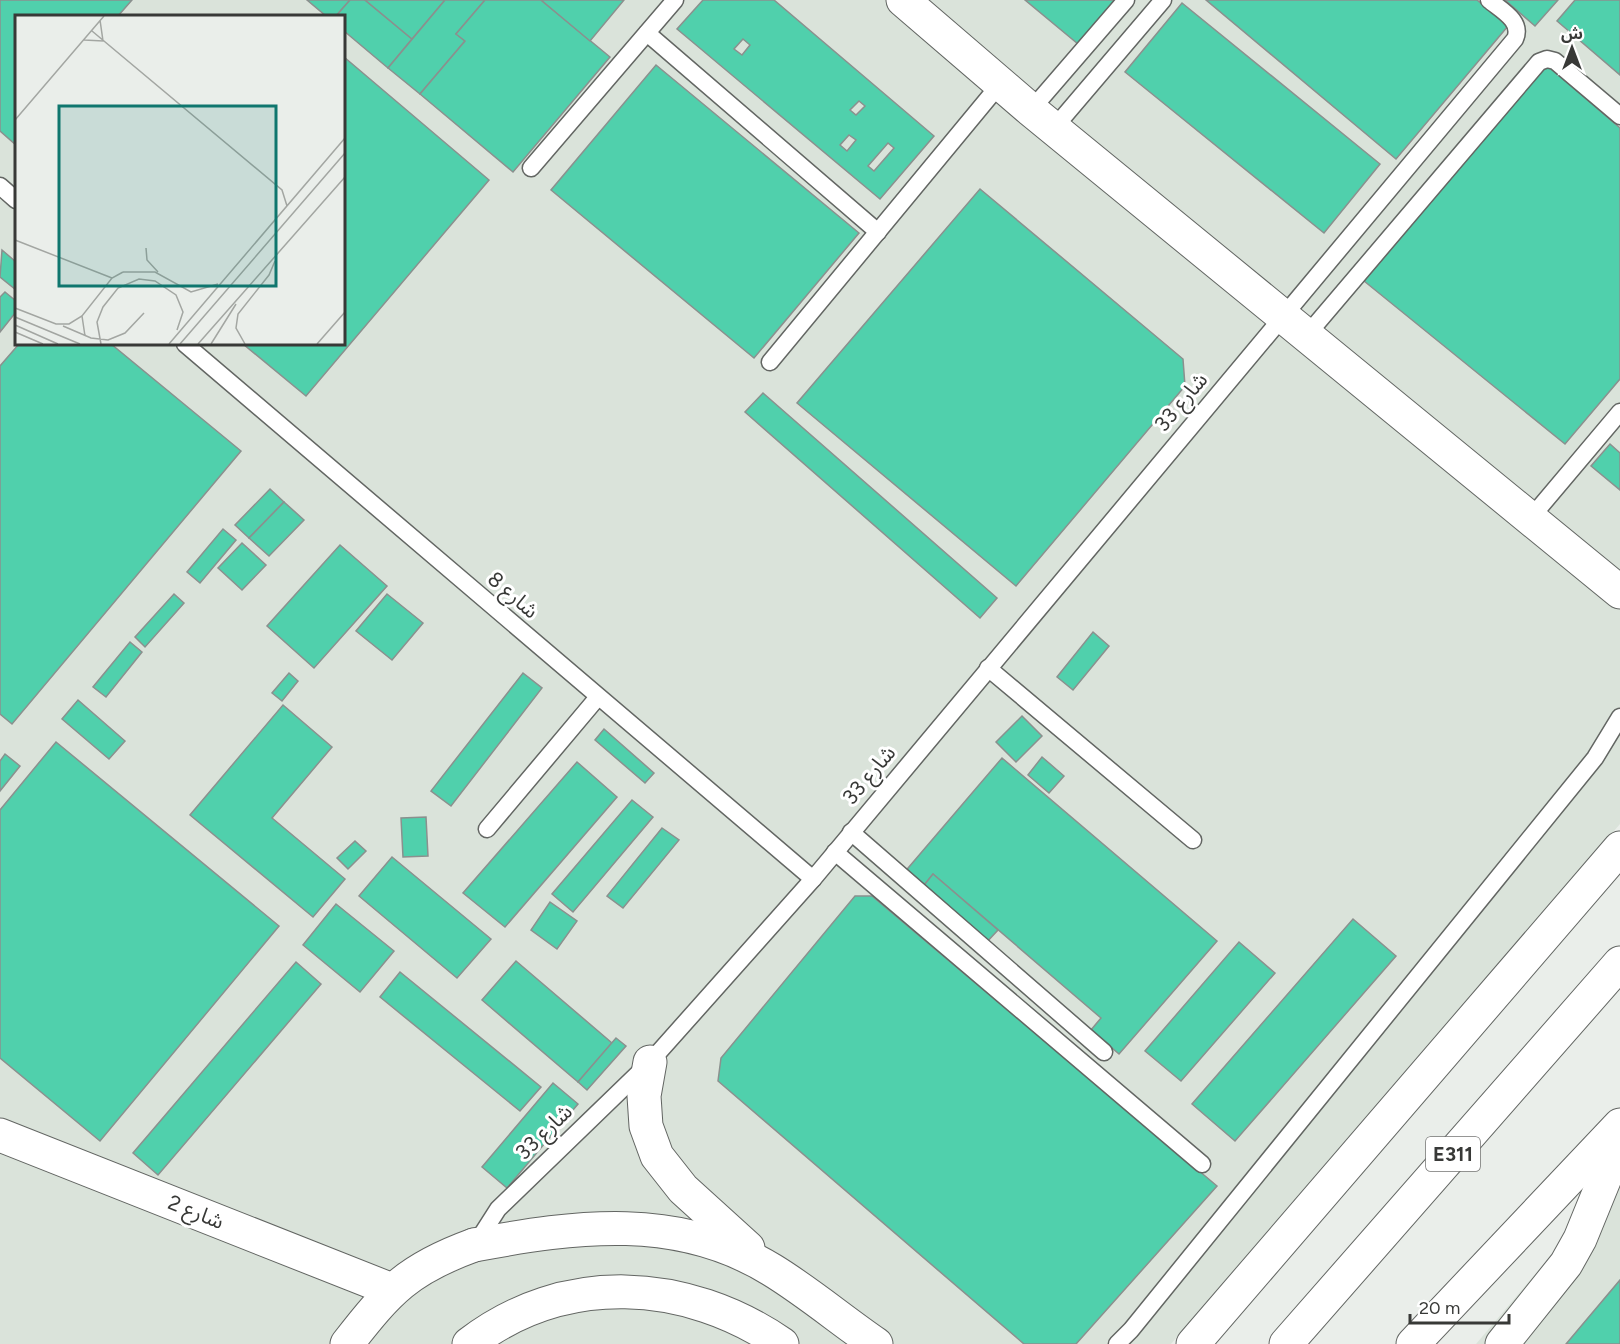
<svg xmlns="http://www.w3.org/2000/svg" width="1620" height="1344" font-family="Figtree,'Noto Sans Arabic',sans-serif">
<style>
.built{fill:#dae3da;fill-rule:evenodd}
.building{fill:#50d0ac;stroke:#8b908e;stroke-width:1.5;fill-rule:evenodd}
.lines{fill:none;stroke-linecap:round;stroke-linejoin:round}
.service-casing{stroke:#636663;stroke-width:19}
.minor-casing{stroke:#636663;stroke-width:35}
.tertiary-casing{stroke:#636663;stroke-width:35}
.primary-casing{stroke:#636663;stroke-width:35}
.motorway-casing{stroke:#636663;stroke-width:35}
.service{stroke:#fff;stroke-width:16}
.minor{stroke:#fff;stroke-width:33}
.tertiary{stroke:#fff;stroke-width:33}
.primary{stroke:#fff;stroke-width:33}
.motorway{stroke:#fff;stroke-width:33}
.labels{text-anchor:middle;stroke-width:6;stroke-linejoin:round;paint-order:stroke}
.shield{fill:#fff;stroke:#747473;stroke-width:1.5}
.shield-label{font-size:20px;font-weight:bold;fill:#383937}
.street-label{font-size:21px;fill:#383937;stroke:#fff}
.inset-road{fill:none;stroke:#a3a6a2;stroke-width:1.5}
.view{fill:#0f766e;fill-opacity:0.15;stroke:#0f766e;stroke-width:3}
.inset-edge{fill:none;stroke:#383937;stroke-width:3}
</style>
<rect width="100%" height="100%" fill="#eaeeea"/>
<g class="built">
<path d="M0 0H1620V824L1171 1344H0ZM16 16H344V344H16Z"/>
<polygon points="1620,1174 1620,1344 1476,1344"/>
</g>
<g class="building">
<polygon points="0,0 132,0 118,16 16,16 16,145 0,131"/>
<polygon points="307,0 350,0 336,16 326,16"/>
<polygon points="350,0 365,0 412,39 388,68 344,31 344,16 336,16"/>
<polygon points="365,0 445,0 412,39"/>
<polygon points="445,0 485,0 456,34 465,41 420,94 388,68"/>
<polygon points="485,0 541,0 610,57 513,172 420,94 465,41 456,34"/>
<polygon points="541,0 624,0 590,41"/>
<path d="M703 0H774L934 136 880 199 677 29ZM743 39 750 45 742 55 734 49ZM859 101 865 106 856 115 850 110ZM849 135 856 140 847 151 840 145ZM888 143 894 148 874 171 868 166Z"/>
<polygon points="1025,0 1115,0 1078,44"/>
<polygon points="1206,0 1477,0 1508,26 1396,159"/>
<polygon points="1505,0 1558,0 1535,26"/>
<polygon points="1575,0 1620,0 1620,75 1557,21"/>
<polygon points="1182,3 1380,164 1324,233 1125,72"/>
<polygon points="344,57 489,180 306,396 243,344 344,344"/>
<polygon points="656,65 859,233 754,358 551,190"/>
<polygon points="1547,65 1620,128 1620,379 1565,444 1364,281"/>
<polygon points="980,189 1183,359 1185,386 1016,586 797,403"/>
<polygon points="2,250 16,262 16,290 0,277"/>
<polygon points="5,292 16,301 16,312 0,332 0,297"/>
<polygon points="19,344 111,344 241,451 12,724 0,714 0,366"/>
<polygon points="763,393 997,598 980,618 745,412"/>
<polygon points="1610,444 1620,453 1620,490 1591,466"/>
<polygon points="270,489 284,502 249,538 235,525"/>
<polygon points="284,502 304,520 269,556 249,538"/>
<polygon points="223,529 236,540 200,583 187,572"/>
<polygon points="242,543 266,565 242,590 218,568"/>
<polygon points="340,545 387,586 314,668 267,626"/>
<polygon points="174,594 184,603 145,647 135,637"/>
<polygon points="387,594 423,623 392,660 356,631"/>
<polygon points="1093,632 1109,646 1073,690 1057,677"/>
<polygon points="130,642 142,652 106,697 93,687"/>
<polygon points="289,673 298,681 282,701 272,693"/>
<polygon points="523,673 542,688 451,806 431,791"/>
<polygon points="78,700 125,741 109,759 62,719"/>
<polygon points="283,705 332,747 272,818 345,879 313,917 190,815"/>
<polygon points="1022,716 1042,736 1016,762 996,742"/>
<polygon points="604,729 654,773 645,783 595,740"/>
<polygon points="56,742 279,926 100,1141 0,1058 0,810"/>
<polygon points="5,754 20,766 0,791 0,761"/>
<polygon points="1042,757 1064,776 1049,793 1028,775"/>
<polygon points="1002,758 1217,941 1119,1054 1091,1030 1101,1018 933,874 921,889 903,874"/>
<polygon points="577,762 617,797 505,927 463,893"/>
<polygon points="632,800 653,817 573,912 552,894"/>
<polygon points="426,817 428,856 403,857 401,818"/>
<polygon points="662,828 679,840 623,908 607,896"/>
<polygon points="355,841 366,851 348,869 337,858"/>
<polygon points="392,857 491,939 457,978 359,896"/>
<polygon points="933,874 998,930 985,944 921,889"/>
<polygon points="855,896 872,896 1217,1186 1076,1344 1024,1344 718,1081 721,1058"/>
<polygon points="550,902 577,921 557,949 531,930"/>
<polygon points="336,904 394,951 360,992 303,945"/>
<polygon points="1353,919 1396,956 1235,1141 1192,1104"/>
<polygon points="1239,942 1275,973 1181,1081 1145,1051"/>
<polygon points="516,961 612,1043 578,1082 482,1000"/>
<polygon points="296,962 321,984 158,1175 133,1153"/>
<polygon points="400,972 541,1087 520,1111 380,997"/>
<polygon points="616,1038 626,1046 587,1090 578,1082"/>
<polygon points="553,1083 578,1104 507,1188 482,1167"/>
<polygon points="1620,1280 1620,1344 1566,1344"/>
</g>
<g class="lines">
<defs>
<g id="service">
<polyline points="647,33 878,232"/>
<polyline points="1031,110 1126,0"/>
<polyline points="1054,128 1163,0"/>
<polyline points="531,168 675,0"/>
<polyline points="0,186 16,200"/>
<polyline points="1306,336 1539,62 1547,59 1555,61 1620,116"/>
<polyline points="185,344 813,879"/>
<polyline points="770,362 1000,84"/>
<polyline points="1529,520 1620,412"/>
<polyline points="988,668 1193,840"/>
<polyline points="487,829 598,697"/>
<polyline points="851,832 1104,1052"/>
<polyline points="835,852 1202,1164"/>
<path d="M475 1245 498 1209 650 1062 813 879 1515 39C1523 21 1501 10 1489 0"/>
<polyline points="1117,1344 1131,1330 1595,758 1620,717"/>
</g>
<g id="minor">
<polyline points="903,0 1031,110 1620,592"/>
<polyline points="0,1135 392,1290"/>
</g>
<path id="tertiary" d="M347 1344C389 1290 408 1269 474 1245"/>
<g id="primary">
<polyline points="650,1062 644,1096 646,1126 657,1156 683,1189 748,1248"/>
<path d="M474 1245C577 1226 678 1212 772 1270 808 1292 841 1320 876 1344"/>
<path d="M469 1344C564 1271 686 1278 782 1344"/>
<polyline points="1193,1344 1620,848"/>
</g>
<g id="motorway">
<polyline points="1286,1344 1620,963"/>
<polyline points="1413,1344 1620,1125"/>
<polyline points="1502,1344 1566,1264 1580,1239 1620,1141"/>
</g>
</defs>
<use href="#service" class="service-casing"/>
<use href="#minor" class="minor-casing"/>
<use href="#tertiary" class="tertiary-casing"/>
<use href="#primary" class="primary-casing"/>
<use href="#motorway" class="motorway-casing"/>
<use href="#service" class="service"/>
<use href="#minor" class="minor"/>
<use href="#tertiary" class="tertiary"/>
<use href="#primary" class="primary"/>
<use href="#motorway" class="motorway"/>
</g>
<g class="labels">
<rect class="shield" x="1426" y="1137" width="54" height="34" rx="4.5"/>
<g class="shield-label">
<text x="1453" y="1161">E311</text>
</g>
<g class="street-label">
<text transform="translate(1181 402) rotate(-50)" y="7">شارع 33</text>
<text transform="translate(513 595) rotate(41)" y="7">شارع 8</text>
<text transform="translate(869 775) rotate(-50)" y="7">شارع 33</text>
<text transform="translate(544 1132) rotate(-44)" y="7">شارع 33</text>
<text transform="translate(196 1212) rotate(22)" y="7">شارع 2</text>
</g>
</g>
<g transform="translate(15 15)">
<rect width="330" height="330" fill="#eaeeea"/>
<path class="inset-road" d="M77 16 267 175 272 191M69 25 88 26 85 5M0 105 89 1M0 225 97 263M131 233 132 245 143 257M108 257H140L176 277 203 269M0 293 41 309H54L67 301 97 263 108 257M67 301 70 321M0 302 65 329M0 310 43 329M48 311 76 323 93 325 110 318 129 298M0 317 28 329M86 329 82 307 88 292 103 273 124 264 140 266 161 280 168 297 162 315M154 329 330 123M165 329 330 138M183 329 330 162M196 329 221 289M230 329 221 313 223 299 254 260 260 246M302 329 330 297"/>
<path class="view" d="M44 91H261V271H44Z"/>
<rect width="330" height="330" class="inset-edge"/>
</g>
<g transform="translate(1572 48)" stroke="#ffffff" stroke-width="4.5" paint-order="stroke">
<path d="M0-4.5L10 22L0 15L-10 22Z" fill="#383937"/>
<text y="-9" font-size="16" font-weight="bold" text-anchor="middle" fill="#383937">ش</text>
</g>
<path d="M1410 1314v9h99v-9" fill="none" stroke="#383937" stroke-width="3"/>
<text x="1419" y="1314" font-size="18" fill="#383937" stroke="#ffffff" stroke-width="4.5" paint-order="stroke">20 m</text>
</svg>
